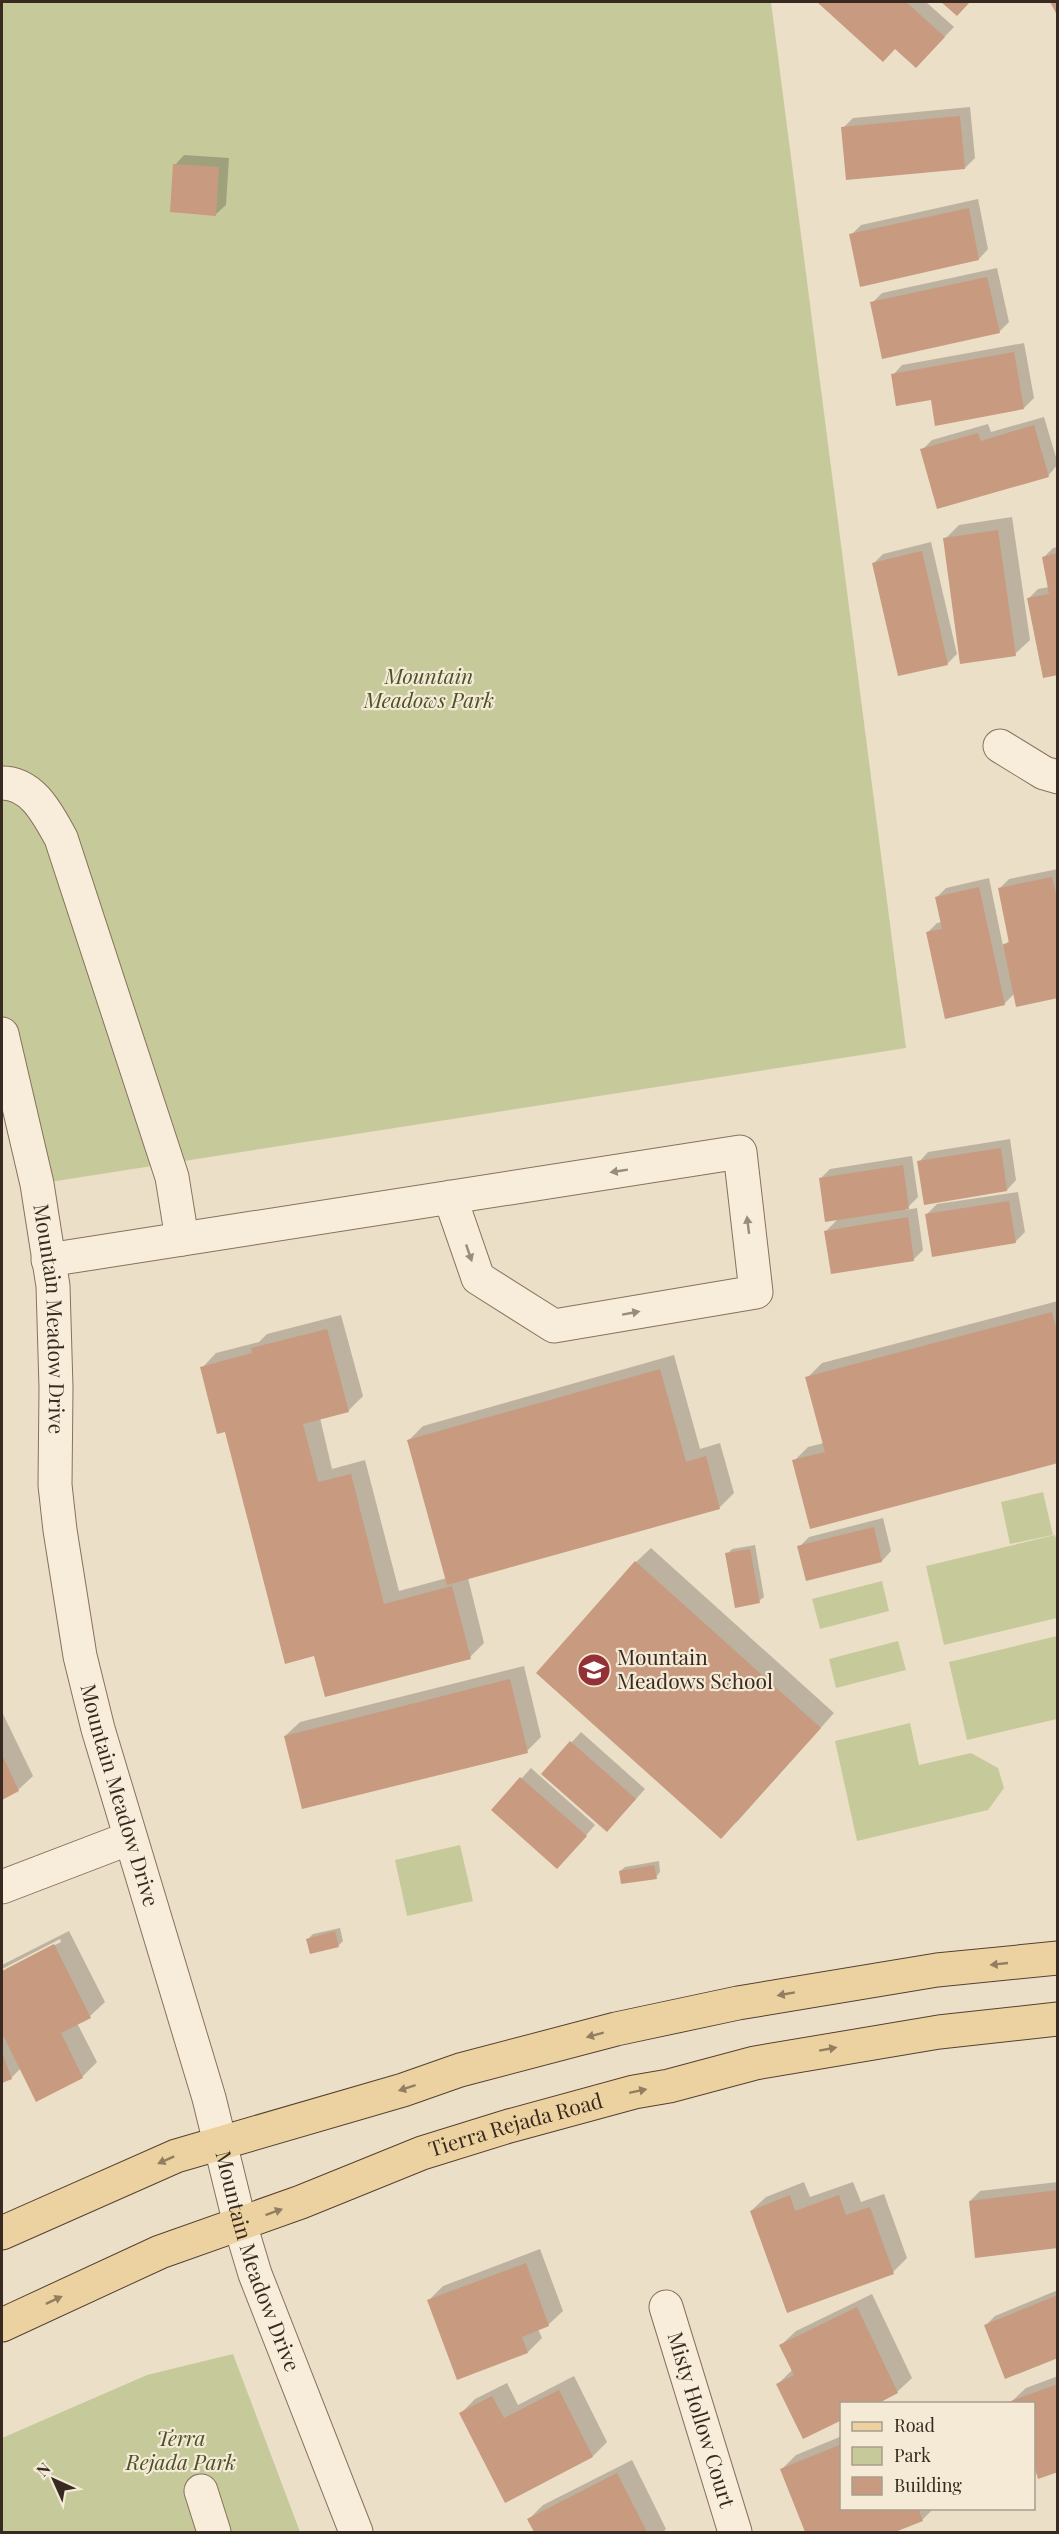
<svg xmlns="http://www.w3.org/2000/svg" width="1059" height="2534" font-family="'Playfair Display',serif">
<style>
.green{fill:#c6ca9b}
.shadow{fill:#0003}
.building{fill:#c89a7f}
.lines{fill:none;stroke-linecap:round;stroke-linejoin:round}
.minor-casing{stroke:#87715d;stroke-width:35}
.major-casing{stroke:#554031;stroke-width:35}
.minor{stroke:#f7edda;stroke-width:33}
.major{stroke:#ecd2a1;stroke-width:33}
.oneway{fill:#988c7d}
.oneway2{fill:#927e60}
.labels{text-anchor:middle;stroke-width:4.5;stroke-linejoin:round;paint-order:stroke}
.park-label{font-size:21px;font-style:italic;fill:#4a5328;stroke:#f4ead6}
.street-label{font-size:21px;fill:#382a20;stroke:#f4ead6}
.poi-label{font-size:21px;fill:#382a20;stroke:#f4ead6;text-anchor:start}
</style>
<rect width="100%" height="100%" fill="#ecdfc7"/>
<g class="green">
<polygon points="2,2 771,2 906,1048 37,1184 2,1075"/>
<polygon points="1043,1492 1053,1535 1010,1544 1001,1502"/>
<polygon points="1055,1535 1058,1546 1057,1618 944,1645 926,1566"/>
<polygon points="882,1581 889,1611 820,1629 812,1599"/>
<polygon points="1057,1636 1057,1719 967,1740 949,1662"/>
<polygon points="898,1641 906,1670 836,1688 829,1659"/>
<polygon points="910,1723 919,1765 971,1753 998,1768 1004,1788 988,1810 857,1841 835,1741"/>
<polygon points="460,1845 473,1901 407,1916 395,1860"/>
<polygon points="233,2354 300,2532 2,2532 2,2438 147,2375"/>
</g>
<g class="shadow">
<polygon points="819,2 926,2 954,27 925,57 895,47 883,60"/>
<polygon points="970,107 975,158 965,168 843,128 853,118"/>
<polygon points="184,155 229,158 226,205 216,214 175,165"/>
<polygon points="978,199 988,249 979,259 851,235 861,225"/>
<polygon points="997,268 1009,322 999,332 872,303 882,293"/>
<polygon points="1024,343 1034,398 1024,408 932,398 893,375 902,365"/>
<polygon points="1044,417 1058,464 1048,476 922,450 932,440 988,424 991,432"/>
<polygon points="1012,517 1030,640 1015,654 945,539 959,525"/>
<polygon points="931,542 957,654 947,664 873,564 883,554"/>
<polygon points="1058,547 1058,673 1028,599 1038,589 1049,587 1044,557 1053,548"/>
<polygon points="1058,869 1058,996 1015,993 1004,1004 927,933 937,923 942,922 936,898 946,888 989,878 1003,946 1010,940 999,889 1009,879"/>
<polygon points="1010,1139 1016,1180 1007,1190 919,1162 928,1152"/>
<polygon points="912,1156 918,1197 905,1210 917,1208 923,1250 914,1259 826,1231 839,1218 820,1179 830,1169"/>
<polygon points="1018,1192 1025,1232 1015,1242 927,1214 937,1204"/>
<polygon points="1058,1301 1058,1462 794,1461 808,1447 824,1443 807,1378 822,1363"/>
<polygon points="341,1315 363,1396 348,1411 320,1418 332,1469 365,1460 399,1591 447,1578 409,1440 423,1426 674,1355 700,1449 720,1443 734,1493 719,1508 468,1578 484,1643 470,1657 316,1655 202,1368 216,1353 259,1342 267,1334"/>
<polygon points="883,1518 891,1551 882,1561 799,1547 809,1537"/>
<polygon points="755,1545 764,1597 759,1601 727,1554 732,1549"/>
<polygon points="651,1548 834,1713 736,1823 636,1562"/>
<polygon points="524,1666 541,1737 527,1751 285,1736 300,1722"/>
<polygon points="2,1712 33,1776 18,1790 2,1798"/>
<polygon points="581,1732 645,1789 616,1821 543,1774"/>
<polygon points="531,1768 595,1825 567,1857 493,1810"/>
<polygon points="659,1861 660,1872 656,1877 620,1871 625,1867"/>
<polygon points="340,1928 343,1941 339,1945 308,1939 313,1934"/>
<polygon points="69,1931 105,2002 90,2016 77,2023 97,2062 82,2077 37,2100 21,2068 11,2078 2,2082 2,1972 61,1942 60,1939 2,1969 2,1965"/>
<polygon points="804,2182 810,2197 853,2182 861,2202 884,2194 907,2258 893,2272 751,2211 766,2197"/>
<polygon points="1058,2182 1058,2247 970,2201 980,2191"/>
<polygon points="540,2249 563,2311 548,2325 538,2329 542,2338 528,2352 429,2300 443,2286"/>
<polygon points="1058,2290 1058,2356 985,2326 995,2316"/>
<polygon points="872,2294 912,2378 897,2392 778,2384 793,2369 781,2345 796,2331"/>
<polygon points="574,2376 607,2442 593,2456 505,2501 461,2413 475,2399 507,2383 518,2405"/>
<polygon points="1058,2376 1058,2471 1039,2478 1034,2462 1034,2404 1011,2402 1026,2388"/>
<polygon points="842,2436 842,2508 934,2508 922,2520 891,2532 807,2532 782,2469 796,2455"/>
<polygon points="632,2460 666,2529 663,2532 535,2532 529,2519 543,2505"/>
</g>
<g class="building">
<polygon points="817,2 906,2 945,37 916,68 895,49 883,62"/>
<polygon points="941,2 970,2 957,16"/>
<polygon points="1050,2 1058,2 1058,17"/>
<polygon points="960,116 965,169 846,180 841,127"/>
<polygon points="173,164 219,167 216,216 170,212"/>
<polygon points="969,208 979,260 860,287 849,234"/>
<polygon points="987,277 1000,333 882,359 870,302"/>
<polygon points="1014,352 1024,409 935,426 931,400 896,406 891,374"/>
<polygon points="1034,425 1049,477 937,509 920,449 978,433 981,441"/>
<polygon points="998,530 1016,656 960,664 943,538"/>
<polygon points="922,551 948,665 898,676 872,563"/>
<polygon points="1058,553 1058,675 1043,678 1027,598 1049,594 1042,557"/>
<polygon points="1052,877 1058,903 1058,998 1016,1007 1003,944 1009,943 998,888"/>
<polygon points="979,887 1005,1005 945,1019 926,932 942,929 935,897"/>
<polygon points="1001,1148 1007,1191 924,1205 917,1161"/>
<polygon points="903,1165 909,1209 825,1222 819,1178"/>
<polygon points="1009,1201 1016,1243 932,1257 925,1214"/>
<polygon points="908,1217 914,1261 831,1274 824,1231"/>
<polygon points="1052,1312 1058,1335 1058,1463 810,1529 792,1460 825,1452 805,1377"/>
<polygon points="327,1329 349,1412 303,1424 318,1482 351,1474 384,1604 452,1586 471,1659 325,1697 314,1656 285,1664 225,1432 217,1434 200,1367 252,1353 251,1348"/>
<polygon points="660,1369 686,1462 706,1456 720,1509 447,1585 407,1440"/>
<polygon points="874,1527 882,1562 806,1581 797,1546"/>
<polygon points="750,1549 760,1603 735,1608 725,1553"/>
<polygon points="635,1561 821,1728 721,1839 536,1673"/>
<polygon points="510,1679 528,1753 302,1809 284,1736"/>
<polygon points="570,1741 636,1799 607,1832 541,1774"/>
<polygon points="2,1755 19,1791 2,1800"/>
<polygon points="520,1777 587,1836 557,1869 491,1810"/>
<polygon points="654,1865 657,1879 621,1884 619,1871"/>
<polygon points="335,1931 339,1947 310,1954 306,1939"/>
<polygon points="54,1944 91,2018 61,2033 83,2078 36,2102 2,2033 2,1971"/>
<polygon points="2,2053 12,2079 2,2083"/>
<polygon points="1058,2190 1058,2248 975,2258 969,2201"/>
<polygon points="790,2195 795,2211 839,2195 846,2215 870,2207 894,2274 787,2313 750,2211"/>
<polygon points="526,2263 549,2326 522,2337 528,2353 457,2380 427,2300"/>
<polygon points="1058,2295 1058,2358 1005,2379 984,2325"/>
<polygon points="857,2307 898,2393 877,2404 842,2404 842,2420 803,2439 776,2384 794,2375 779,2345"/>
<polygon points="1058,2384 1058,2472 1038,2479 1034,2466 1034,2404 1006,2403"/>
<polygon points="559,2390 593,2457 505,2503 459,2413 492,2396 504,2418"/>
<polygon points="842,2444 842,2508 918,2508 923,2521 895,2532 805,2532 780,2469"/>
<polygon points="617,2473 647,2532 534,2532 527,2519"/>
</g>
<g class="lines">
<defs>
<g id="minor">
<polyline points="1000,746 1044,773 1058,777"/>
<path d="M2 783C33 783 48 815 61 838L172 1177 182 1239"/>
<path id="s1" d="M2 1034 37 1184 53 1286 56 1388 55 1485 60 1530 80 1656 98 1729 209 2098 240 2224 255 2274 356 2532"/>
<polyline points="48,1260 740,1152 756,1292 554,1326 478,1278 450,1197"/>
<polyline points="2,1887 130,1838"/>
<path id="s2" d="M666 2307 735 2532"/>
<polyline points="201,2491 214,2532"/>
</g>
<g id="major">
<polyline points="2,2233 176,2156 403,2090 460,2070 616,2029 738,2003 937,1970 1058,1958"/>
<path id="s3" d="M2 2325 160 2252 301 2202 422 2153 509 2126 634 2092 669 2086 755 2063 939 2032 1058 2019"/>
</g>
</defs>
<use href="#minor" class="minor-casing"/>
<use href="#major" class="major-casing"/>
<use href="#minor" class="minor"/>
<use href="#major" class="major"/>
</g>
<defs><path id="oneway-solid" d="M-6-.8H1V-3.2L6.5 0L1 3.2V.8H-6Z" transform="scale(1.5)"/></defs>
<g class="oneway">
<use href="#oneway-solid" transform="translate(619 1171) rotate(171)"/>
<use href="#oneway-solid" transform="translate(748 1225) rotate(-97)"/>
<use href="#oneway-solid" transform="translate(469 1253) rotate(71)"/>
<use href="#oneway-solid" transform="translate(631 1313) rotate(-10)"/>
</g>
<g class="oneway2">
<use href="#oneway-solid" transform="translate(999 1964) rotate(174)"/>
<use href="#oneway-solid" transform="translate(786 1994) rotate(170)"/>
<use href="#oneway-solid" transform="translate(595 2035) rotate(165)"/>
<use href="#oneway-solid" transform="translate(828 2049) rotate(-10)"/>
<use href="#oneway-solid" transform="translate(407 2088) rotate(162)"/>
<use href="#oneway-solid" transform="translate(638 2091) rotate(-12)"/>
<use href="#oneway-solid" transform="translate(166 2160) rotate(156)"/>
<use href="#oneway-solid" transform="translate(274 2212) rotate(-20)"/>
<use href="#oneway-solid" transform="translate(54 2300) rotate(-25)"/>
</g>
<defs>
<symbol id="school-disc" viewBox="-11 -11 22 22"><circle r="9.5" fill="#923136" stroke="#f4ead6"/><path d="M0-5L7-2L0 1L-7-2ZM-4 1L0 2.5L4 1V4Q0 6-4 4Z" fill="#fff"/></symbol>
</defs>
<g fill-rule="evenodd">
<use href="#school-disc" x="575" y="1651" width="38" height="38"/>
</g>
<g class="labels">
<g class="park-label">
<text x="429" y="684">Mountain<tspan x="429" dy="24">Meadows Park</tspan></text>
<text x="181" y="2446">Terra<tspan x="181" dy="24">Rejada Park</tspan></text>
</g>
<g class="street-label">
<text dy="7" stroke="none"><textPath href="#s1" startOffset="290">Mountain Meadow Drive</textPath></text>
<text dy="7" stroke="none"><textPath href="#s1" startOffset="774">Mountain Meadow Drive</textPath></text>
<text dy="7" stroke="none"><textPath href="#s3" startOffset="552">Tierra Rejada Road</textPath></text>
<text dy="7" stroke="none"><textPath href="#s1" startOffset="1260">Mountain Meadow Drive</textPath></text>
<text dy="7" stroke="none"><textPath href="#s2" startOffset="118">Misty Hollow Court</textPath></text>
</g>
<g class="poi-label">
<text x="617" y="1665">Mountain<tspan x="617" dy="24">Meadows School</tspan></text>
</g>
</g>
<rect width="1059" height="2534" fill="none" stroke="#382a20" stroke-width="6"/>
<rect x="840" y="2402" width="195" height="108" fill="#f4ead6" stroke="#a99d8d" stroke-width="1.5"/>
<rect x="852" y="2422" width="30" height="9" fill="#ecd2a1" stroke="#a99d8d" stroke-width="1.5"/>
<text x="894" y="2432" font-size="18" fill="#382a20">Road</text>
<rect x="852" y="2447" width="30" height="18" fill="#c6ca9b" stroke="#a99d8d" stroke-width="1.5"/>
<text x="894" y="2462" font-size="18" fill="#382a20">Park</text>
<rect x="852" y="2477" width="30" height="18" fill="#c89a7f" stroke="#a99d8d" stroke-width="1.5"/>
<text x="894" y="2492" font-size="18" fill="#382a20">Building</text>
<g transform="translate(54 2480) rotate(315)" stroke="#f4ead6" stroke-width="4.5" paint-order="stroke">
<path d="M0-4.5L10 22L0 15L-10 22Z" fill="#382a20"/>
<text y="-9" font-size="16" font-weight="bold" text-anchor="middle" fill="#382a20">N</text>
</g>
</svg>
